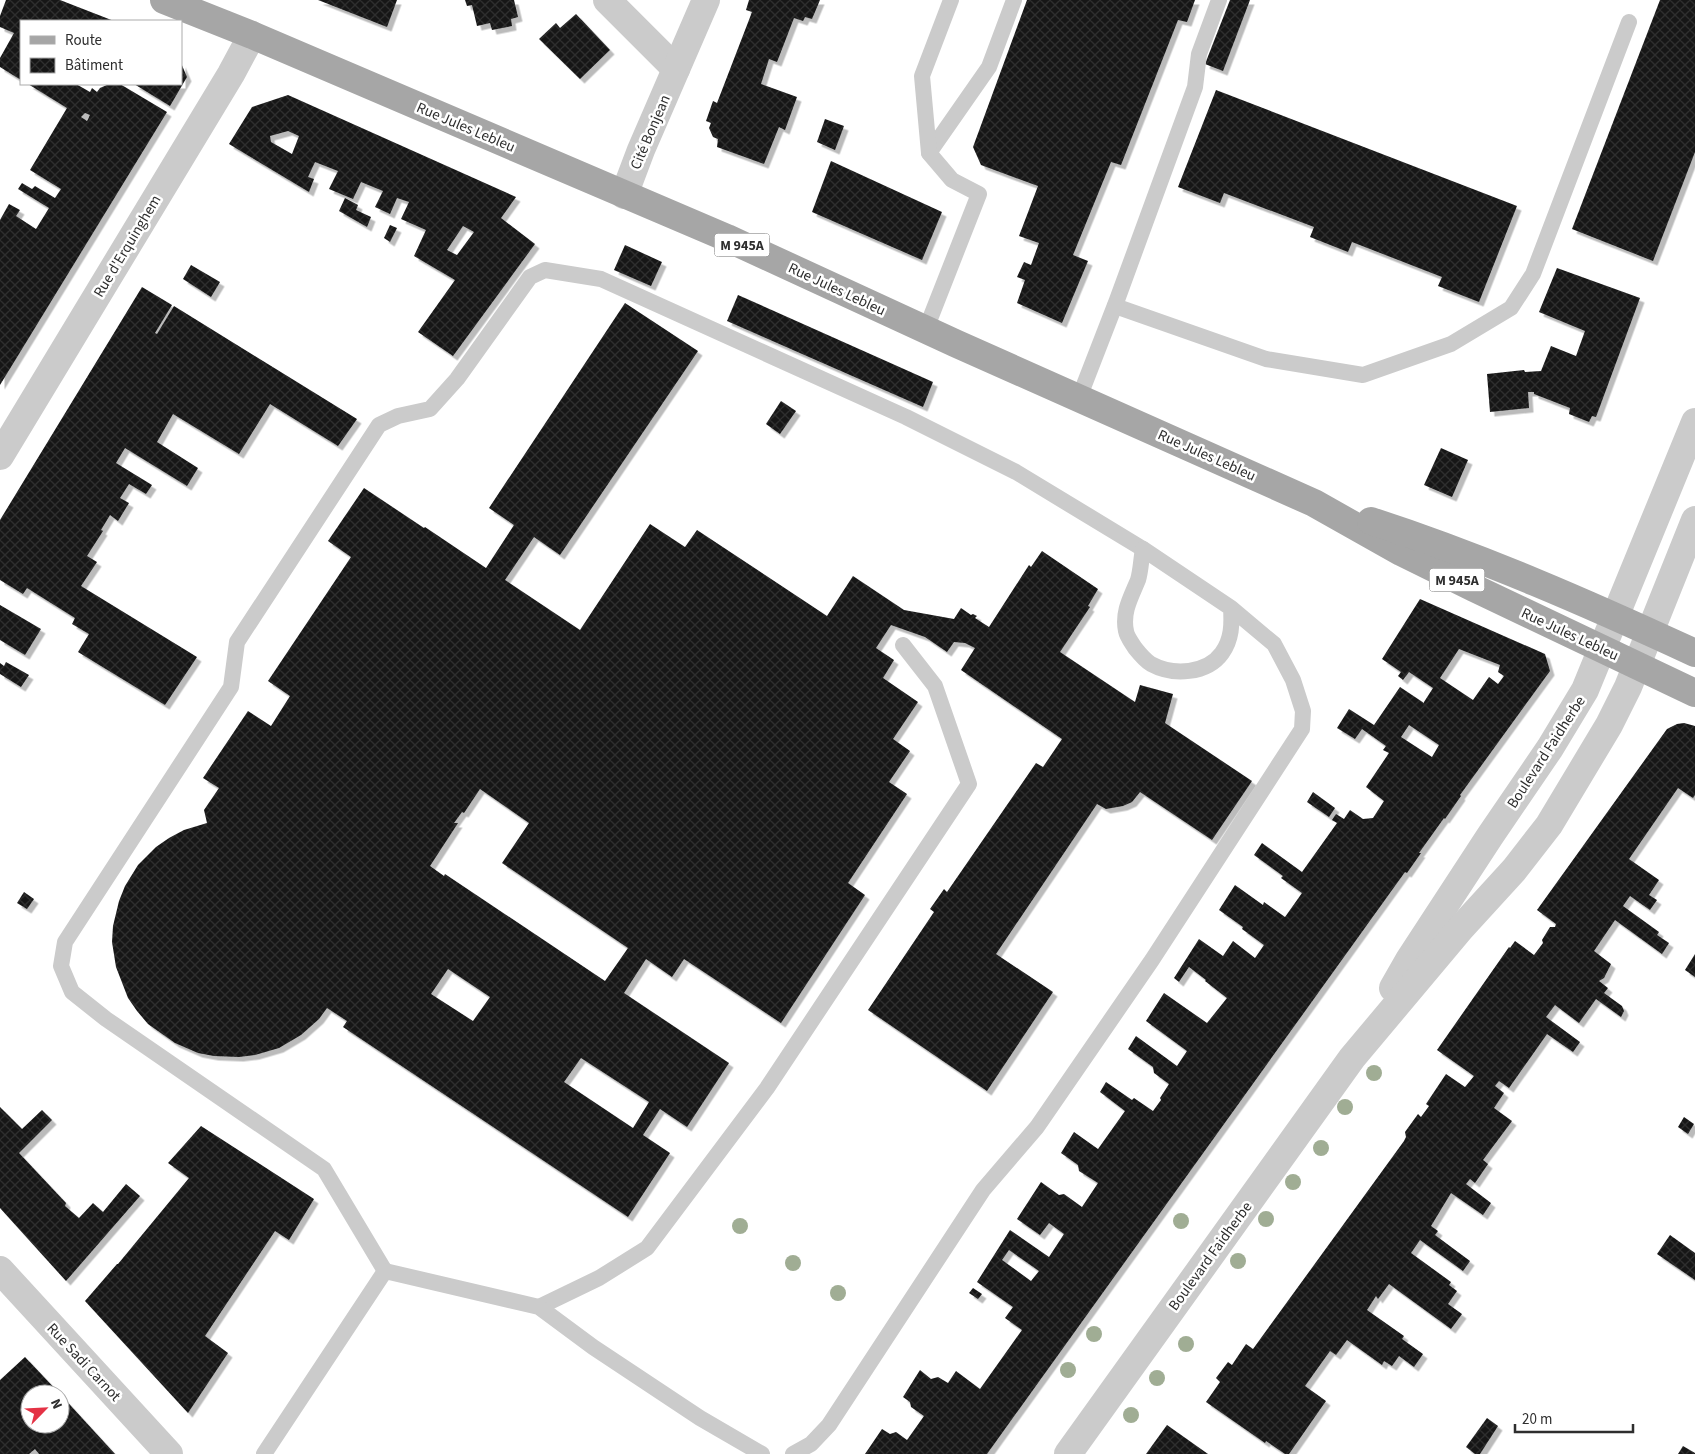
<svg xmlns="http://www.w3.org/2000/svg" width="1695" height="1454" font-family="'Source Sans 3',sans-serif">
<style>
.building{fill:url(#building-cross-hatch);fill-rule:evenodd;filter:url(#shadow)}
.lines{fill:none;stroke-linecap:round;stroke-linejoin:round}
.service{stroke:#cbcbcb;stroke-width:16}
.minor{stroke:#cbcbcb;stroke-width:28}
.tertiary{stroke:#cbcbcb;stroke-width:28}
.primary{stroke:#a6a6a6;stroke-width:28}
.tree{fill:#a0ad94}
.labels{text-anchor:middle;stroke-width:5;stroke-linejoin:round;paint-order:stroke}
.shield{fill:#fff;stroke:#6d6d6d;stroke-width:1}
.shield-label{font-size:14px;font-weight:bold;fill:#2e2e2e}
.street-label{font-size:15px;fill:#2e2e2e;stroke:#fff}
</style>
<defs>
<pattern id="building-cross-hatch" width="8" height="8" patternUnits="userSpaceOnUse" patternTransform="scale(1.25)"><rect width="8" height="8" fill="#151515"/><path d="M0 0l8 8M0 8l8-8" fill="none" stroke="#2f2f2f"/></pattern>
<filter id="shadow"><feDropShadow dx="4.5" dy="4.5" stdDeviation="0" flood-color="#0004"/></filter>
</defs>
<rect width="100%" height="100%" fill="#fff"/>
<g class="building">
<polygon points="6,0 60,0 114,21 21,21 21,80 0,67 0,58 14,33 0,27 0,16"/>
<polygon points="318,0 397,0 387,27"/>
<polygon points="465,0 514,0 518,17 511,19 512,26 492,30 490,23 477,26 472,5 467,6"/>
<polygon points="749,0 820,0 812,19 805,17 803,21 794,18 777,62 769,59 761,84 797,97 785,130 779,127 764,164 717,147 718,139 713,137 709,128 711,123 706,121 713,101 717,103 752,12 746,10"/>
<polygon points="1027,0 1195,0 1187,22 1178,20 1121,165 1111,162 1073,255 1088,261 1062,323 1017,303 1025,280 1017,277 1024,262 1031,265 1039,243 1019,236 1038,186 981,165 973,147"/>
<polygon points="1230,0 1250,0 1223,71 1205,64"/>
<polygon points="1660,0 1695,0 1695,152 1653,261 1572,229"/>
<polygon points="576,14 610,50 580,79 539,39 556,23 560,28"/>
<polygon points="181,63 187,77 170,106 134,84 181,84"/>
<path d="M28 84H76L90 92 92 88 97 92 100 88 109 84H120L167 112 0 385V220L9 204 20 210 16 216 36 229 49 208 18 189 22 183 32 189 35 186 55 198 61 189 30 170 67 108ZM85 113 90 115 87 121 81 117Z"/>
<polygon points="1216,90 1517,206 1479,302 1438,286 1442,277 1352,242 1348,252 1310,237 1314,227 1224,193 1220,203 1178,187"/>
<path d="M288 95 516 197 501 218 535 244 453 356 418 332 455 280 414 256 426 230 401 219 409 202 397 198 390 214 375 207 383 191 361 182 353 199 329 189 338 171 315 162 308 177 314 179 309 192 229 144 252 107ZM288 131 299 136 292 154 271 142 270 136ZM463 226 474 232 457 255 447 250Z"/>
<polygon points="825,119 844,126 835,150 817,142"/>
<polygon points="831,161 942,212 922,260 812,212"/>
<polygon points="345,198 358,205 356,210 371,217 367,227 339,211"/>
<polygon points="390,225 397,228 390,242 384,238"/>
<polygon points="625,245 662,262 651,286 614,270"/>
<polygon points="191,265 220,282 211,297 183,279"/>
<polygon points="1557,268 1640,298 1596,417 1592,416 1589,422 1569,414 1570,408 1534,394 1534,392 1528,392 1529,408 1490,412 1487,374 1524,370 1525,372 1541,371 1551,346 1576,356 1585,331 1539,312"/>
<polygon points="142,287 172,305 155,333 157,334 174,306 357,419 338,446 270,404 239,454 173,414 157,442 198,468 187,486 125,448 116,463 152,485 146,494 129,484 120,498 129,503 118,521 110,515 101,530 103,531 87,556 97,562 81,586 197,657 165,705 78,652 89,634 72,624 75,618 27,588 23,594 0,580 0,520"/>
<polygon points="738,295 933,382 923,407 727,321"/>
<path d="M625 303 698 351 560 555 534 537 505 580 580 630 650 524 685 547 697 530 827 616 853 576 904 610 954 619 961 608 971 615 973 614 977 616 975 618 989 627 1029 565 1031 567 1042 551 1098 589 1088 606 1090 607 1060 652 1135 702 1140 685 1173 694 1165 723 1252 781 1212 840 1140 792 1132 802 1123 806 1106 809 1097 804 996 954 1053 992 987 1091 868 1010 934 912 930 909 944 889 947 892 1036 763 1043 767 1062 739 961 670 975 648 965 643 954 642 947 652 925 637 891 625 876 648 894 660 883 678 918 702 893 739 910 751 889 782 907 794 848 883 865 895 781 1023 684 959 672 977 646 959 624 993 729 1063 687 1127 660 1109 643 1135 670 1153 628 1217 343 1027 347 1021 327 1008 319 1019 301 1035 279 1048 255 1055 239 1057 214 1056 198 1053 175 1043 148 1024 137 1011 128 998 116 967 112 942 113 926 119 901 125 886 138 865 156 847 169 838 184 830 207 823 204 810 219 788 203 778 248 711 271 726 290 696 268 681 351 557 328 541 364 488 424 528 425 527 486 568 514 525 489 508ZM480 789 529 823 502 863 628 948 605 981 445 874 444 876 430 866 458 823H454L462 812 464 813ZM448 969 490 997 473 1021 431 994ZM581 1058 649 1102 633 1128 564 1082Z"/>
<polygon points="781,401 796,411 780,434 766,424"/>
<polygon points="1441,448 1468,460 1452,497 1424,485"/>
<path d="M1420 599 1545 654 1550 671 1460 795 1461 796 1445 819 1444 818 1419 853H1421L1407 873 1405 872 987 1454H865L882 1429 890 1434 896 1432 907 1440 924 1416 911 1407 910 1402 903 1397 920 1370 931 1379 938 1377 948 1383 956 1371 980 1389 1022 1330 1005 1318 1013 1307 977 1282 1010 1230 1049 1257 1064 1234 1049 1223 1040 1235 1017 1219 1041 1182 1059 1195 1064 1194 1082 1207 1098 1183 1079 1171 1078 1165 1061 1153 1074 1132 1098 1149 1125 1111 1100 1092 1106 1082 1132 1100 1134 1098 1153 1111 1161 1100 1160 1098 1169 1084 1154 1073 1153 1067 1128 1049 1136 1036 1177 1066 1187 1051 1146 1021 1164 993 1207 1023 1227 998 1205 981 1206 980 1189 967 1179 982 1174 978 1199 939 1223 956 1233 941 1255 958 1264 945 1242 929 1243 927 1219 910 1235 885 1263 905 1264 902 1285 917 1302 893 1281 878 1283 876 1254 855 1262 843 1302 872 1337 823 1332 820 1336 814 1344 819 1350 810 1363 819 1373 818 1384 801 1366 787 1389 753 1383 750 1386 746 1362 729 1355 739 1337 728 1349 709 1374 725 1400 687 1424 703V702L1433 688 1409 672 1403 680 1398 676 1401 672 1382 659ZM1459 649 1500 665 1498 672 1504 676 1498 684 1489 677 1473 700 1440 678ZM1409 725 1439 745 1432 757 1401 737ZM1009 1250 1039 1271 1031 1281 1002 1260Z"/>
<polygon points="0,605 41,629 25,655 0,640"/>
<polygon points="6,662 29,675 21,687 0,674 0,663 4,666"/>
<polygon points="1684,723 1695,726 1695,795 1693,798 1678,788 1629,859 1659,880 1649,895 1657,900 1650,910 1630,896 1623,906 1659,932 1657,935 1669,943 1662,954 1615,920 1594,951 1611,964 1604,978 1599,981 1608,988 1604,993 1622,1006 1624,1011 1621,1017 1596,999 1579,1023 1555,1005 1546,1017 1580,1042 1573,1052 1547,1034 1509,1088 1499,1081 1495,1086 1504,1093 1494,1108 1512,1121 1483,1160 1488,1164 1475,1183 1470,1179 1466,1184 1491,1203 1483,1215 1451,1193 1431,1226 1438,1231 1435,1235 1470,1261 1463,1271 1420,1240 1411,1253 1451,1282 1449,1285 1457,1291 1448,1304 1462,1314 1451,1329 1389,1284 1378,1299 1376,1296 1367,1310 1404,1336 1402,1339 1423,1354 1414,1367 1399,1356 1392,1366 1384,1361 1382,1365 1347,1340 1336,1355 1330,1351 1305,1386 1326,1401 1289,1454 1285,1454 1266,1441 1265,1443 1206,1402 1220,1382 1216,1378 1228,1362 1232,1365 1246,1344 1253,1349 1404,1141 1406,1137 1405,1132 1418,1114 1421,1117 1429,1106 1426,1104 1446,1074 1465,1087 1474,1076 1437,1050 1509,947 1510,948 1515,941 1534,955 1543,943 1542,940 1550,927 1555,927 1556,924 1537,910 1667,729 1677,724"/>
<polygon points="1313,792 1335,808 1329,817 1307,802"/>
<polygon points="24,892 34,899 27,909 17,903"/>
<polygon points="1695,954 1695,977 1685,970"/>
<polygon points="0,1107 22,1129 42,1110 52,1120 19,1153 66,1203 65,1206 79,1218 93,1203 103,1212 126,1184 140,1196 66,1281 0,1208"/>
<polygon points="1684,1117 1694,1124 1688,1134 1678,1127"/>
<polygon points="201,1126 314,1199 289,1240 275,1231 205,1336 228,1353 188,1413 85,1301 117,1264 118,1264 189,1178 168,1163"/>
<polygon points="1670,1235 1695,1253 1695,1280 1657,1254"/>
<polygon points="973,1288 982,1294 978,1299 969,1293"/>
<polygon points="25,1357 60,1394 30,1394 30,1424 60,1424 60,1394 115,1454 39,1454 35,1449 29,1454 0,1454 0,1380"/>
<polygon points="1487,1418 1498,1426 1480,1454 1475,1454 1466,1447"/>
<polygon points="1167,1425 1208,1454 1146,1454"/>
<polygon points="1683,1446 1695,1453 1695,1454 1678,1454"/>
</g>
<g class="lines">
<g class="service">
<polyline points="929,153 989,67 1014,0"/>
<polyline points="1115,306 1266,359 1363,375 1451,344 1511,308 1533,274 1629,22"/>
<polyline points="926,329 979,194 952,180 929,153 922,76 951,0"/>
<polyline points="1079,398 1117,300 1195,87 1199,54 1219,0"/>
<polyline points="385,1271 324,1169 106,1019 72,992 61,966 65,942 231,687 237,642 379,425 398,416 430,409 457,379 530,277 545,270 601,279 906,417 1016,472 1143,549"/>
<polyline points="539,1307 599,1278 647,1248 767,1088 969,784 935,686 903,645"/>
<polyline points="264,1454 385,1271 539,1307 593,1347 700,1418 762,1454"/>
<path d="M793 1454 811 1444 829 1425 983 1190 1037 1127 1152 960 1302 729 1303 711 1293 680 1274 644 1231 608 1143 549C1141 559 1141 570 1138 580 1131 597 1122 612 1126 631 1127 637 1132 643 1135 648 1139 653 1146 661 1151 664 1173 676 1207 674 1222 653 1232 639 1232 624 1231 608"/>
</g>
<g class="minor">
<polyline points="607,0 676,69"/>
<polyline points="624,195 641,150 706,0"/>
<polyline points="0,456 231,74 252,35"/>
<polyline points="0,1270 169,1454"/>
</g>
<g class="tertiary">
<polyline points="1393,988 1409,960 1490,836 1550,748 1585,690 1695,422"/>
<polyline points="1068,1454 1352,1058 1461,928 1514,870 1549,825 1609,725 1628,687 1695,520"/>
</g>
<g class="primary">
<polyline points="164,0 252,35 727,238 957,344 1314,503 1401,552 1474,588 1695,693"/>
<path d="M1371 521C1482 557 1589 604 1695 653"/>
</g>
</g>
<g class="tree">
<circle cx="1374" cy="1073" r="8"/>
<circle cx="1345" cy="1107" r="8"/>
<circle cx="1321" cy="1148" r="8"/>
<circle cx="1293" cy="1182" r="8"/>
<circle cx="1266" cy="1219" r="8"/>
<circle cx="1181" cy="1221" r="8"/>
<circle cx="740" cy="1226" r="8"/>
<circle cx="1238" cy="1261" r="8"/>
<circle cx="793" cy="1263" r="8"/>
<circle cx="838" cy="1293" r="8"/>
<circle cx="1094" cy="1334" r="8"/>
<circle cx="1186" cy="1344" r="8"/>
<circle cx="1068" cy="1370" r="8"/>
<circle cx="1157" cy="1378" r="8"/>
<circle cx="1131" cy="1415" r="8"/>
</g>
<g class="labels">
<g class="shield">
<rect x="714.5" y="233.5" width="55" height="23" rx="4"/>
<rect x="1429.5" y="568.5" width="55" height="23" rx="4"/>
</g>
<g class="shield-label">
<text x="742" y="250">M 945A</text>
<text x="1457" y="585">M 945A</text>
</g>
<g class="street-label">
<text transform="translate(466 127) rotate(23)" y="5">Rue Jules Lebleu</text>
<text transform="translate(650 132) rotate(-67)" y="5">Cité Bonjean</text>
<text transform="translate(127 246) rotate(-59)" y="5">Rue d'Erquinghem</text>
<text transform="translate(837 289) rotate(25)" y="5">Rue Jules Lebleu</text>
<text transform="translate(1207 455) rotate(24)" y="5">Rue Jules Lebleu</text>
<text transform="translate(1570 634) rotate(25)" y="5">Rue Jules Lebleu</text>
<text transform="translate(1546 752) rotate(-57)" y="5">Boulevard Faidherbe</text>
<text transform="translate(1210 1256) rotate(-54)" y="5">Boulevard Faidherbe</text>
<text transform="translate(84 1362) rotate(47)" y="5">Rue Sadi Carnot</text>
</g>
</g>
<rect x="20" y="20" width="162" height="65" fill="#ffffff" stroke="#ababab"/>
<rect x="30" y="36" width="25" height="8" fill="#a6a6a6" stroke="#ababab"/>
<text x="65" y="45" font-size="15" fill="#2e2e2e">Route</text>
<rect x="30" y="58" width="25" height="15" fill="url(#building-cross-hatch)" stroke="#ababab"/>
<text x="65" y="70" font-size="15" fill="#2e2e2e">Bâtiment</text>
<g transform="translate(45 1409) rotate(66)"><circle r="24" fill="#ffffff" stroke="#ababab"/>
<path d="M0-4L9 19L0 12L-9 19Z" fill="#e43245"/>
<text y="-8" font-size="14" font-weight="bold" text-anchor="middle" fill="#2e2e2e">N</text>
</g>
<path d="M1515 1424v8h118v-8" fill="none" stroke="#2e2e2e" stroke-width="2.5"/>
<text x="1522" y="1424" font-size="15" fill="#2e2e2e" stroke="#ffffff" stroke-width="4" paint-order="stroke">20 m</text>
</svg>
